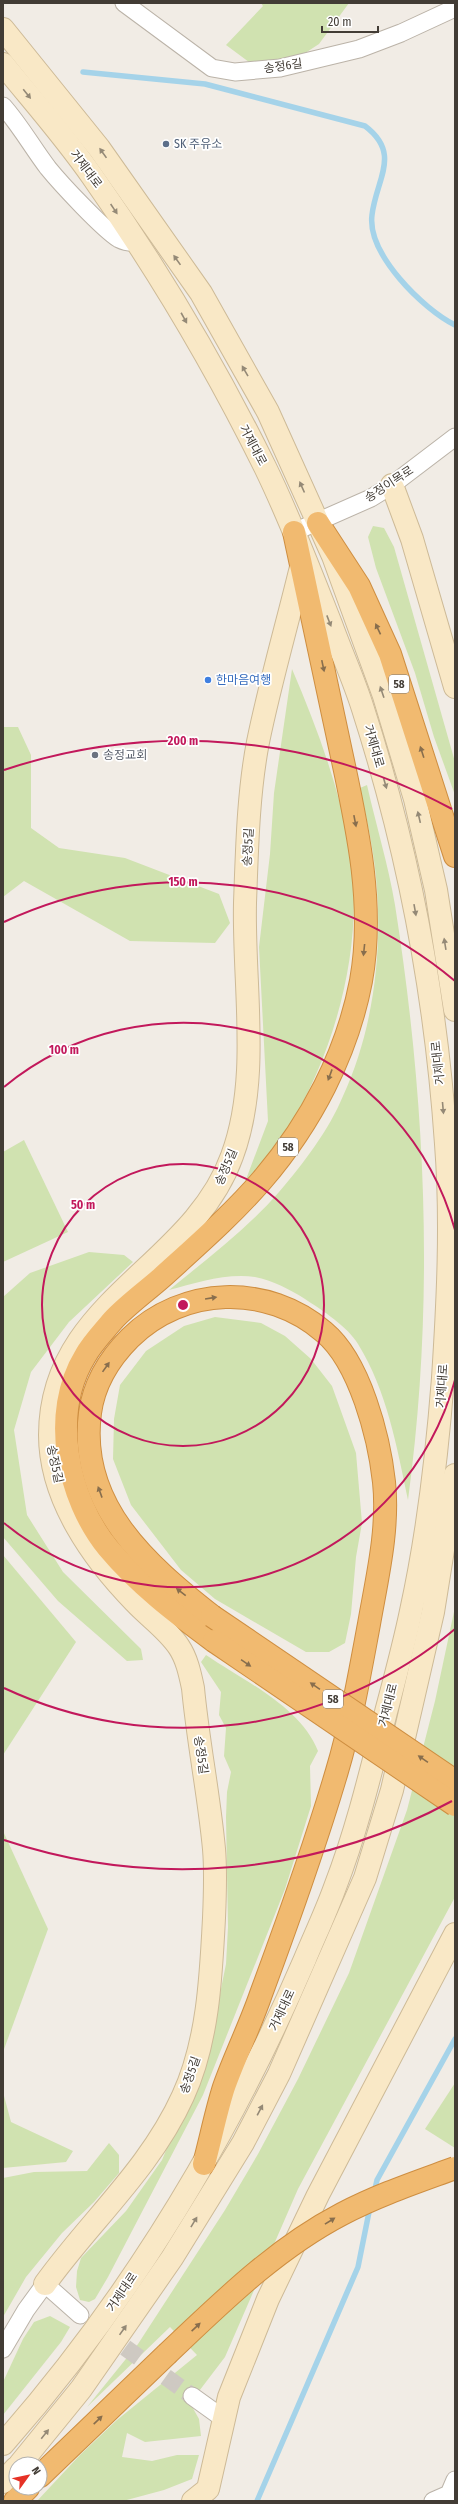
<svg xmlns="http://www.w3.org/2000/svg" width="458" height="2504" font-family="'Fira Sans Condensed','Noto Sans KR',sans-serif">
<style>
.green{fill:#d0e2b0}
.lines{fill:none;stroke-linecap:round;stroke-linejoin:round}
.stream{stroke:#a5d3e9;stroke-width:5.5}
.street-tunnel{stroke:#cec9c2;stroke-width:17;stroke-dasharray:17 8;stroke-linecap:butt}
.street-casing{stroke:#bbb3a8;stroke-width:19}
.secondary-casing{stroke:#cdba97;stroke-width:24}
.highway-casing{stroke:#ce8e41;stroke-width:24}
.street{stroke:#fff;stroke-width:17}
.secondary{stroke:#f9e8c6;stroke-width:22}
.highway{stroke:#f1ba70;stroke-width:22}
.highway-bridge-casing{stroke:#ce8e41;stroke-width:24;stroke-linecap:butt}
.highway-bridge{stroke:#f1ba70;stroke-width:22}
.oneway{fill:#948976}
.oneway2{fill:#886e4d}
.ring{fill:none;stroke:#c2185b;stroke-width:2}
.service-dot{fill:#5c6f8a;stroke:#fff;stroke-width:1.5}
.shop-dot{fill:#3f7fe0;stroke:#fff;stroke-width:1.5}
.worship-dot{fill:#6b7280;stroke:#fff;stroke-width:1.5}
.labels{text-anchor:middle;stroke-width:3.5;stroke-linejoin:round;paint-order:stroke}
.shield{fill:#fff;stroke:#7b7672;stroke-width:1}
.shield-label{font-size:11px;font-weight:bold;fill:#423c35}
.street-label{font-size:12px;fill:#423c35;stroke:#fff}
.service-label{font-size:12px;fill:#4e5e75;stroke:#fff;text-anchor:start}
.shop-label{font-size:12px;fill:#366cbe;stroke:#fff;text-anchor:start}
.worship-label{font-size:12px;fill:#5b616d;stroke:#fff;text-anchor:start}
.centre{fill:#c2185b;stroke:#fff;stroke-width:2}
.ring-label{font-size:12px;text-anchor:middle;font-weight:bold;fill:#c2185b;stroke:#fff;stroke-width:3.5;stroke-linejoin:round;paint-order:stroke}
</style>
<rect width="100%" height="100%" fill="#f1ece5"/>
<g class="green">
<polygon points="261,3 349,3 319,44 296,59 253,65 226,45 263,6"/>
<polygon points="373,526 384,528 394,547 455,762 455,795 434,737 415,673 376,568 368,537"/>
<path d="M292 669C316 725 338 784 349 844 366 941 337 1048 287 1131 276 1149 258 1166 245 1182L268 1121 259 947 270 854 274 793Z"/>
<polygon points="3,727 18,727 31,755 31,828 59,848 125,858 219,894 230,923 215,943 130,941 24,881 3,897"/>
<path d="M367 785C376 825 388 864 395 905 426 1102 435 1301 408 1500 397 1447 387 1391 358 1344 348 1327 322 1310 305 1299 291 1290 272 1280 255 1277 226 1273 196 1283 169 1290 207 1259 247 1229 279 1192 303 1164 329 1130 343 1096 372 1033 382 959 377 889 375 855 367 821 360 788Z"/>
<polygon points="24,1140 68,1232 3,1262 3,1152"/>
<polygon points="89,1252 124,1255 133,1262 69,1322 31,1372 14,1430 27,1515 63,1572 141,1649 143,1660 127,1661 58,1601 3,1537 3,1297 30,1273"/>
<polygon points="215,1317 261,1323 285,1336 311,1359 332,1386 356,1453 362,1523 356,1557 351,1614 345,1643 329,1652 306,1652 215,1599 181,1570 131,1505 113,1459 114,1419 120,1385 146,1351 184,1326"/>
<polygon points="3,1555 76,1642 3,1755"/>
<polygon points="455,1607 455,1897 298,2189 225,2357 190,2403 199,2419 201,2436 145,2442 127,2433 122,2457 152,2461 177,2455 199,2455 192,2479 164,2490 123,2501 37,2501 80,2455 117,2420 197,2355 170,2327 87,2407 138,2344 225,2210 258,2154 298,2079 349,1973 407,1810 435,1701"/>
<path d="M206 1655C244 1681 300 1706 318 1751L310 1766 311 1806 285 1889 203 2095 108 2277 95 2299 89 2302 80 2300 76 2287 77 2271 81 2258 126 2211 162 2160 209 2048 226 1964 228 1927 226 1817 227 1792 231 1772 224 1756 226 1728 219 1715 221 1692 201 1662Z"/>
<polygon points="3,1831 48,1929 3,2052"/>
<polygon points="455,2083 455,2148 425,2129"/>
<polygon points="3,2092 11,2122 73,2151 66,2162 3,2168"/>
<polygon points="109,2143 119,2155 119,2173 94,2202 62,2233 26,2277 3,2317 3,2178 34,2172 87,2171"/>
<polygon points="50,2316 70,2327 61,2342 3,2415 3,2382 23,2339 34,2322"/>
</g>
<g class="lines">
<g class="stream">
<path d="M83 72 205 84 365 126C402 154 376 179 372 215 367 254 423 309 455 325"/>
<polyline points="374,2193 377,2180 455,2039"/>
<polyline points="257,2501 358,2267 370,2207"/>
</g>
<polyline class="street-tunnel" points="105,2333 192,2396"/>
<defs>
<g id="street">
<polyline points="124,3 212,68 235,72 280,68 359,49 401,33 455,8"/>
<path d="M3 106C20 125 32 147 48 168 61 184 103 229 119 239 125 242 130 243 137 242"/>
<polyline points="294,532 371,498 392,485 455,437"/>
<polyline points="3,2349 26,2310 45,2284 80,2315"/>
<polyline points="192,2396 224,2419"/>
<polyline points="433,2501 449,2494 455,2480"/>
</g>
<g id="secondary">
<polyline points="3,29 99,148 201,293 268,412 333,556 384,696 415,799 436,890 455,1010"/>
<path d="M3 64C33 101 65 137 92 176 157 268 215 366 265 467 290 518 310 571 331 624 341 652 354 680 363 709 408 849 436 997 446 1144 452 1221 448 1301 443 1378 437 1456 428 1534 411 1611 404 1645 395 1678 386 1712 371 1771 357 1830 335 1887 326 1912 315 1935 305 1959 229 2136 130 2300 3 2444"/>
<polyline points="392,485 412,539 455,687"/>
<path d="M45 2284C90 2221 150 2169 183 2096 208 2042 211 1977 214 1918 215 1895 216 1872 214 1849 209 1795 198 1742 193 1688 190 1674 187 1659 179 1647 168 1630 149 1617 135 1602 93 1559 50 1499 50 1435 50 1301 192 1268 232 1156 261 1078 243 985 245 903 247 850 248 794 258 742 270 683 287 625 301 567"/>
<polyline points="20,2464 81,2389 172,2258 243,2143 279,2074 365,1878 392,1790 433,1612 455,1475"/>
<polyline points="3,2482 16,2468"/>
<polyline points="193,2501 208,2489 229,2397 268,2299 318,2195 455,1934"/>
</g>
<g id="highway">
<polyline points="318,523 359,586 390,654 455,856"/>
<path d="M214 1641C176 1613 139 1585 108 1548 67 1498 50 1413 85 1356 92 1343 104 1331 113 1320 127 1305 145 1292 161 1278 195 1247 232 1215 262 1180 311 1123 347 1054 361 981 376 898 354 814 337 733 323 666 308 599 294 532"/>
<path d="M204 2164C211 2138 216 2112 224 2087 235 2056 250 2026 261 1994 288 1921 315 1846 337 1771 351 1724 360 1672 369 1624 377 1578 389 1529 384 1482 379 1437 360 1362 324 1332 267 1283 183 1286 130 1338 109 1359 94 1383 90 1413 78 1505 146 1564 212 1616"/>
<polyline points="40,2476 167,2354"/>
<polyline points="15,2501 28,2488"/>
</g>
</defs>
<use href="#street" class="street-casing"/>
<use href="#secondary" class="secondary-casing"/>
<use href="#highway" class="highway-casing"/>
<use href="#street" class="street"/>
<use href="#secondary" class="secondary"/>
<use href="#highway" class="highway"/>
<defs>
<g id="highway-bridge">
<polyline points="212,1616 455,1781"/>
<polyline points="214,1641 455,1805"/>
<path d="M167 2354C222 2302 275 2249 342 2214 378 2195 417 2182 455 2168"/>
</g>
</defs>
<use href="#highway-bridge" class="highway-bridge-casing"/>
<use href="#highway-bridge" class="highway-bridge"/>
</g>
<defs><path id="oneway-solid" d="M-6-.8H1V-3.2L6.5 0L1 3.2V.8H-6Z"/></defs>
<g class="oneway">
<use href="#oneway-solid" transform="translate(27 94) rotate(51)"/>
<use href="#oneway-solid" transform="translate(103 153) rotate(-125)"/>
<use href="#oneway-solid" transform="translate(114 209) rotate(56)"/>
<use href="#oneway-solid" transform="translate(177 260) rotate(-125)"/>
<use href="#oneway-solid" transform="translate(184 318) rotate(61)"/>
<use href="#oneway-solid" transform="translate(245 371) rotate(-120)"/>
<use href="#oneway-solid" transform="translate(302 487) rotate(-114)"/>
<use href="#oneway-solid" transform="translate(329 621) rotate(69)"/>
<use href="#oneway-solid" transform="translate(382 692) rotate(-109)"/>
<use href="#oneway-solid" transform="translate(385 783) rotate(74)"/>
<use href="#oneway-solid" transform="translate(419 817) rotate(-103)"/>
<use href="#oneway-solid" transform="translate(415 910) rotate(80)"/>
<use href="#oneway-solid" transform="translate(445 944) rotate(-99)"/>
<use href="#oneway-solid" transform="translate(443 1108) rotate(85)"/>
<use href="#oneway-solid" transform="translate(260 2110) rotate(-62)"/>
<use href="#oneway-solid" transform="translate(194 2222) rotate(-59)"/>
<use href="#oneway-solid" transform="translate(123 2330) rotate(-55)"/>
<use href="#oneway-solid" transform="translate(45 2434) rotate(-51)"/>
</g>
<g class="oneway2">
<use href="#oneway-solid" transform="translate(378 629) rotate(-115)"/>
<use href="#oneway-solid" transform="translate(323 666) rotate(78)"/>
<use href="#oneway-solid" transform="translate(422 752) rotate(-108)"/>
<use href="#oneway-solid" transform="translate(355 821) rotate(79)"/>
<use href="#oneway-solid" transform="translate(364 950) rotate(96)"/>
<use href="#oneway-solid" transform="translate(330 1075) rotate(110)"/>
<use href="#oneway-solid" transform="translate(211 1298) rotate(-9)"/>
<use href="#oneway-solid" transform="translate(106 1367) rotate(-55)"/>
<use href="#oneway-solid" transform="translate(100 1492) rotate(-110)"/>
<use href="#oneway-solid" transform="translate(181 1592) rotate(-142)"/>
<use href="#oneway-solid" transform="translate(246 1663) rotate(34)"/>
<use href="#oneway-solid" transform="translate(315 1686) rotate(-146)"/>
<use href="#oneway-solid" transform="translate(423 1759) rotate(-146)"/>
<use href="#oneway-solid" transform="translate(330 2221) rotate(-32)"/>
<use href="#oneway-solid" transform="translate(196 2327) rotate(-43)"/>
<use href="#oneway-solid" transform="translate(98 2420) rotate(-44)"/>
</g>
<g class="ring">
<circle cx="183" cy="1305" r="141"/>
<path d="M455 1380A282 282 0 0 1 4 1523M4 1087A282 282 0 0 1 455 1230"/>
<path d="M455 1629A423 423 0 0 1 4 1688M4 922A423 423 0 0 1 455 981"/>
<path d="M452 1801A564 564 0 0 1 4 1840M4 770A564 564 0 0 1 452 809"/>
</g>
<circle class="service-dot" cx="166" cy="144" r="4"/>
<circle class="shop-dot" cx="208" cy="680" r="4"/>
<circle class="worship-dot" cx="95" cy="755" r="4"/>
<g class="labels">
<g class="shield">
<rect x="389" y="675" width="20" height="18" rx="3"/>
<rect x="278" y="1138" width="20" height="18" rx="3"/>
<rect x="323" y="1690" width="20" height="18" rx="3"/>
</g>
<g class="shield-label">
<text x="399" y="688">58</text>
<text x="288" y="1151">58</text>
<text x="333" y="1703">58</text>
</g>
<g class="street-label">
<text transform="translate(283 66) rotate(-8)" y="4">송정6길</text>
<text transform="translate(86 169) rotate(53)" y="4">거제대로</text>
<text transform="translate(253 445) rotate(62)" y="4">거제대로</text>
<text transform="translate(389 484) rotate(-33)" y="4">송정이목로</text>
<text transform="translate(374 746) rotate(74)" y="4">거제대로</text>
<text transform="translate(248 847) rotate(-87)" y="4">송정5길</text>
<text transform="translate(438 1063) rotate(-96)" y="4">거제대로</text>
<text transform="translate(226 1167) rotate(-67)" y="4">송정5길</text>
<text transform="translate(442 1386) rotate(-86)" y="4">거제대로</text>
<text transform="translate(55 1464) rotate(78)" y="4">송정5길</text>
<text transform="translate(388 1705) rotate(-76)" y="4">거제대로</text>
<text transform="translate(201 1755) rotate(82)" y="4">송정5길</text>
<text transform="translate(282 2010) rotate(-65)" y="4">거제대로</text>
<text transform="translate(190 2075) rotate(-70)" y="4">송정5길</text>
<text transform="translate(122 2292) rotate(-56)" y="4">거제대로</text>
</g>
<g class="service-label">
<text x="174" y="148">SK 주유소</text>
</g>
<g class="shop-label">
<text x="216" y="684">한마음여행</text>
</g>
<g class="worship-label">
<text x="103" y="759">송정교회</text>
</g>
</g>
<circle cx="183" cy="1305" r="6" class="centre"/>
<g class="ring-label">
<text x="183" y="745">200 m</text>
<text x="183" y="886">150 m</text>
<text x="64" y="1054">100 m</text>
<text x="83" y="1209">50 m</text>
</g>
<rect width="458" height="2504" fill="none" stroke="#423c35" stroke-width="8"/>
<g transform="translate(28 2476) rotate(57)"><circle r="19" fill="#ffffff" stroke="#b3b1ae"/>
<path d="M0-3L7 15L0 10L-7 15Z" fill="#e63226"/>
<text y="-6" font-size="11" font-weight="bold" text-anchor="middle" fill="#423c35">N</text>
</g>
<path d="M322 26v6h56v-6" fill="none" stroke="#423c35" stroke-width="2"/>
<text x="328" y="26" font-size="12" fill="#423c35" stroke="#ffffff" stroke-width="3" paint-order="stroke">20 m</text>
</svg>
